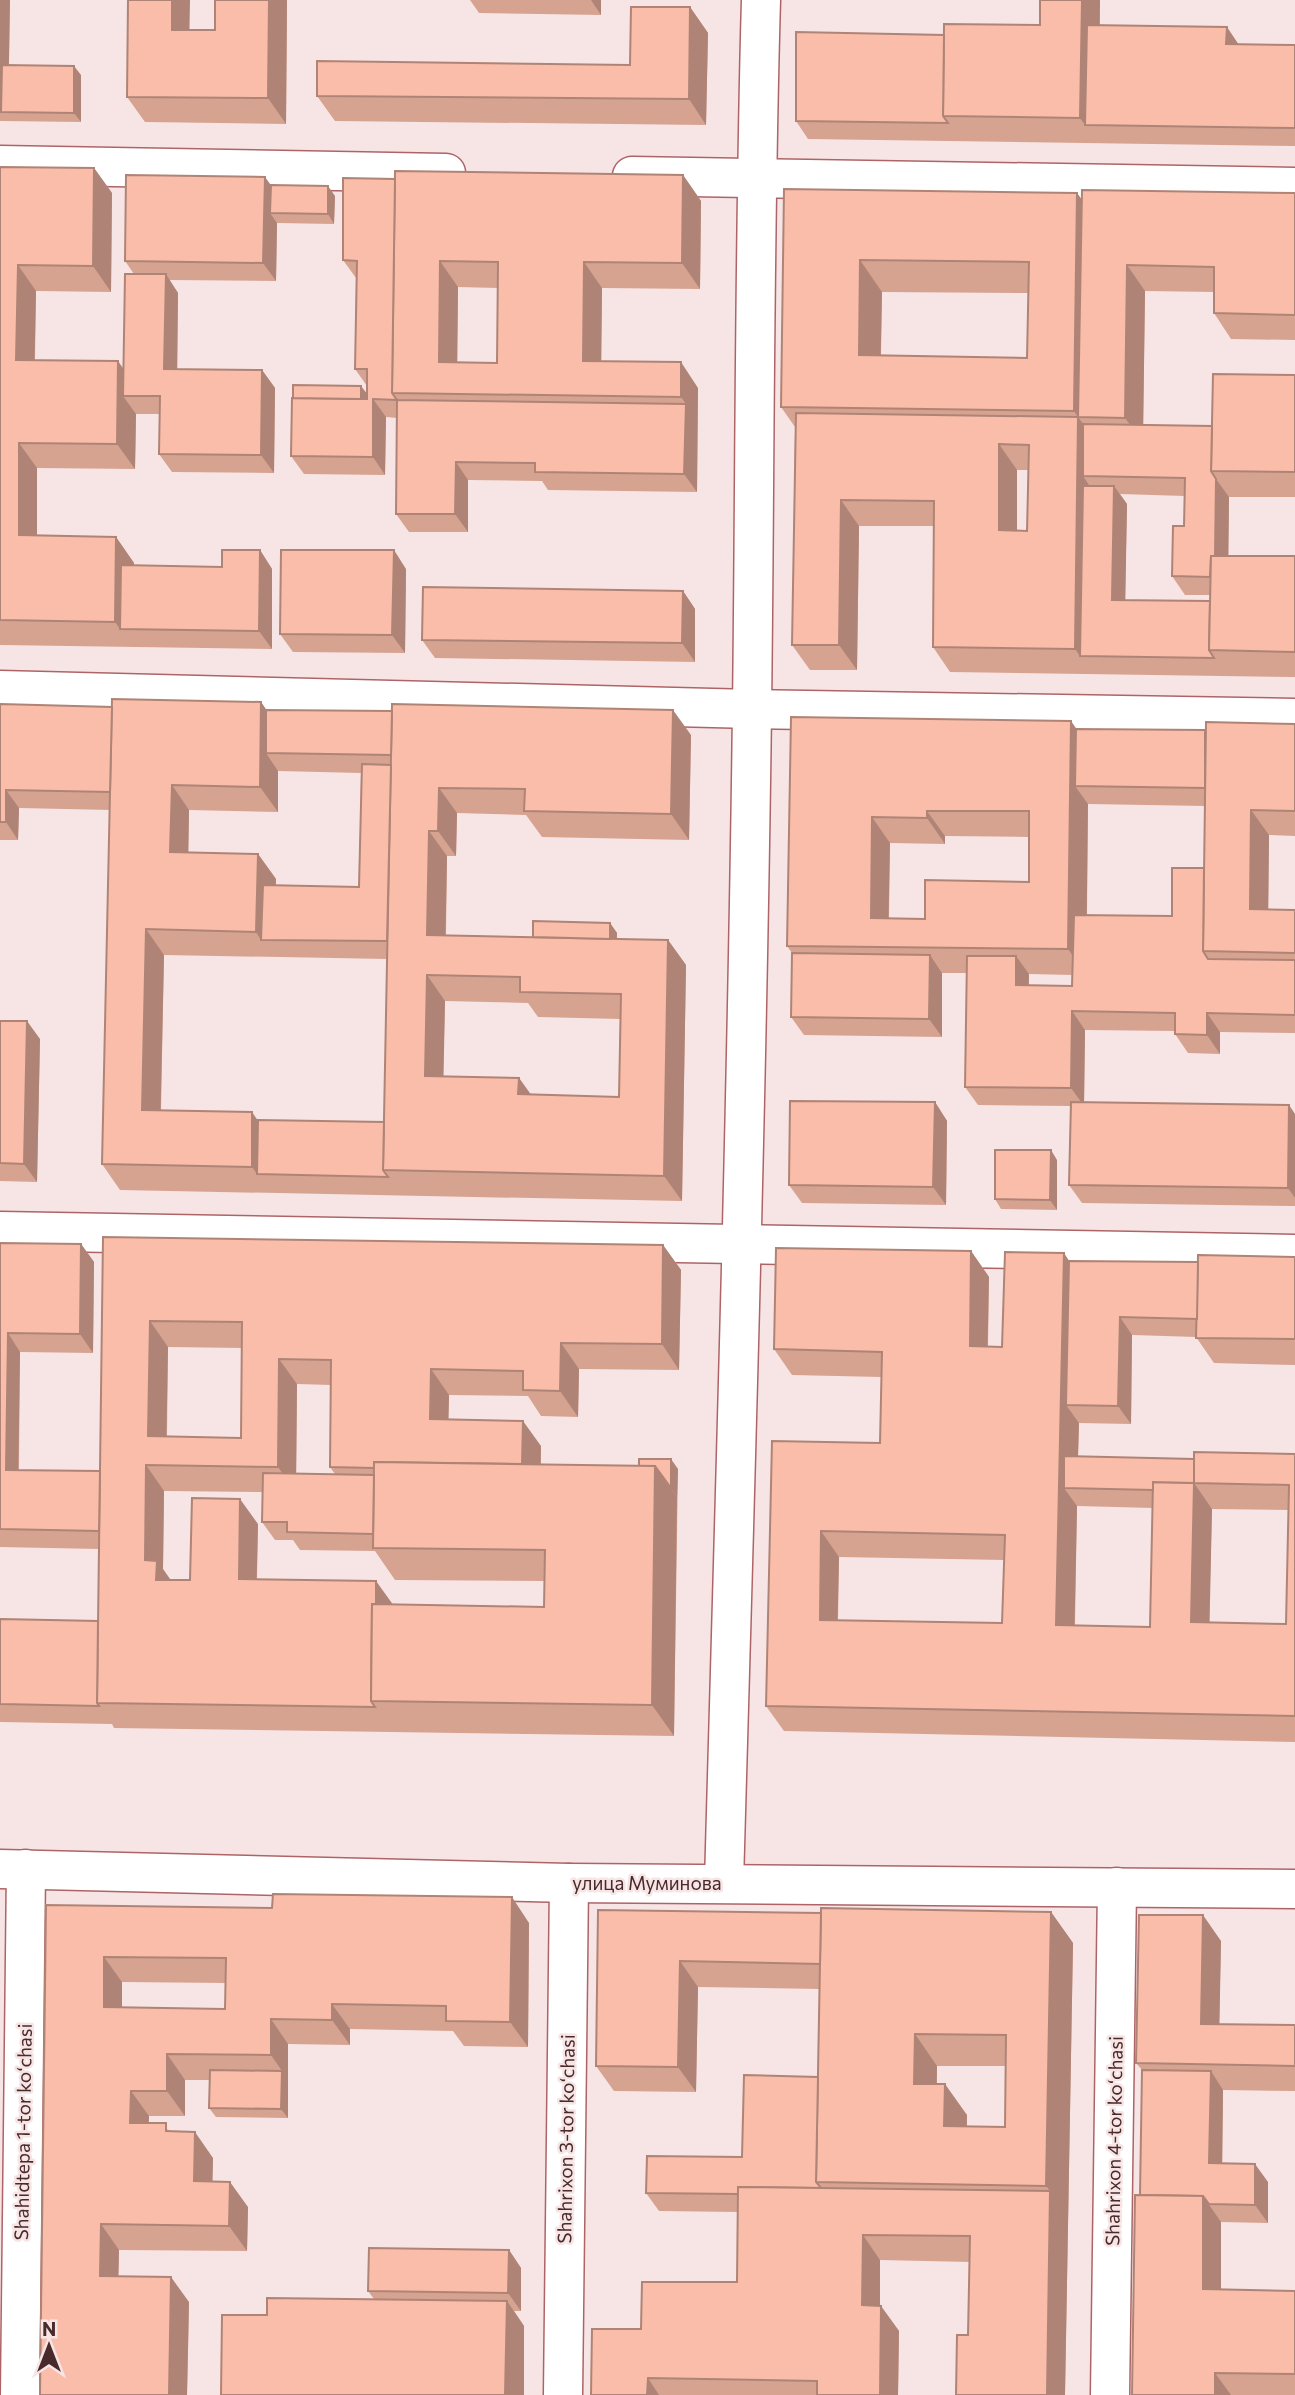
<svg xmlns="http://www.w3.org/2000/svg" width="1295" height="2395" font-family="Commissioner,sans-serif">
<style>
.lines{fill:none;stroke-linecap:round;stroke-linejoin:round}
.street-casing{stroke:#ae6467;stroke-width:41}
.street{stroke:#fff;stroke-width:38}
.wall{fill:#d7a391;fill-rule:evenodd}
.shaded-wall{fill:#af8476}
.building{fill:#fabda9;stroke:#af8476;stroke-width:2;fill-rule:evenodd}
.labels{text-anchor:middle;stroke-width:5;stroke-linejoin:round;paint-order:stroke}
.street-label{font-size:19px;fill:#492a2b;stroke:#f7e5e5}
</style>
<rect width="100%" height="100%" fill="#f7e5e5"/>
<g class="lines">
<defs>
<g id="street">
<polyline points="0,165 446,173"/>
<polyline points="632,176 1295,187"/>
<polyline points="0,690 752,709 1295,718"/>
<polyline points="0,1231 1295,1254"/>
<polyline points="0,1869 569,1883 1295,1889"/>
<path d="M724 1883C735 1492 747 1101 752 710 755 473 754 237 761 0"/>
<polyline points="20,2395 26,1869"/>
<polyline points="563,2395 569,1883"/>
<polyline points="1110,2395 1117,1887"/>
</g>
</defs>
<use href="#street" class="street-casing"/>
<use href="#street" class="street"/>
</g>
<g class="wall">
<polygon points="0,0 10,0 9,65 81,75 81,122 0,121"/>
<polygon points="215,0 287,0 286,124 145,122 127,97 215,30"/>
<polygon points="470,0 601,0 601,15 479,13"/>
<polygon points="1040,0 1100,0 1100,26 1238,44 1295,45 1295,146 808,139 796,121 944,35 1040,25"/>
<polygon points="690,7 708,33 706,125 335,121 317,96 630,65"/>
<polygon points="0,167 94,168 112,193 111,292 36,291 35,360 123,368 134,274 125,261 271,185 335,196 334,224 277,223 276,281 169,280 178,293 177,369 262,370 275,388 274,473 172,472 159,454 160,414 136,414 135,469 37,468 37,536 116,537 134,563 134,565 222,567 260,550 272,569 272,649 0,645"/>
<path d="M683 175 701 201 700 289 602 288 601 361 698 388 697 492 548 490 542 481 468 480V532H409L396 514 397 418 386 417 385 475 304 474 291 456 293 398 367 394V386L355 369 356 278 343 260 395 179ZM458 287 498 288 497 363 457 362Z"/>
<path d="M784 189 1077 193 1082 200 1295 193V340L1231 339 1214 313V292L1145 291 1143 425 1212 426 1295 375V497H1229L1228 556H1295V677L950 672 933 647 934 526H859L857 670H810L792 645 795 427 781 407ZM882 292 1028 293 1027 358 881 356ZM1017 470H1028L1027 531 1017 530ZM1120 494 1185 496 1184 526 1172 576 1185 595H1210V601L1125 600 1127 504Z"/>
<polygon points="406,569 405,653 293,652 280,634"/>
<polygon points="683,591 695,609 695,662 435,658 422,640"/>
<path d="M261 702 266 710 691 735 689 840 542 837 526 815 457 813 456 856H447L446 935 533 937 610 923 617 933V939L668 940 686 965 682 1201 120 1190 102 1164 110 810 19 808 18 840H0V704L112 707ZM278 771 361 773 359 887 276 885V879L258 854 188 852 189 810 278 812ZM164 955 387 959 384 1122 258 1120 161 1111ZM445 1001 528 1003 538 1017 620 1019 619 1097 531 1095 519 1078 443 1076Z"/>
<path d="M791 717 1076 729 1205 730 1295 724V836L1269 835 1268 910H1295V1033L1220 1032V1054L1188 1053 1175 1034V1031L1085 1030 1084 1103 1295 1114V1206L1082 1203 1069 1185 1071 1106 978 1105 965 1087 967 973H942V1037L804 1035 791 1017 792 953 787 946ZM1088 804 1205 806 1204 868 1172 916 1087 915ZM945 836 1029 837V882L925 919 889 918 890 843 945 844ZM1029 974 1073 975 1072 986 1029 985Z"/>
<polygon points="0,1020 40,1039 37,1182 0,1181"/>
<polygon points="935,1102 947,1121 946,1205 802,1203 789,1185"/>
<polygon points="1057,1160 1057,1210 1001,1209 995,1199"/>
<path d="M103 1237 663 1245 681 1270 679 1370 579 1369 578 1417 541 1416 528 1396 449 1395 448 1419 541 1446V1464L678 1469 674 1736 114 1728 112 1724 0 1722V1619L98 1621 99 1549 0 1547V1243L81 1244 94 1262 93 1353 20 1352 19 1470 100 1471ZM168 1347 242 1348 241 1438 167 1437ZM297 1384 331 1385 330 1467 335 1474H296ZM164 1491 262 1492V1522L275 1540H293L300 1550 375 1551 395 1580 544 1581V1607L393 1604 257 1579 258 1524 190 1580H170L163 1569Z"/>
<path d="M971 1251 989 1277 988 1347H1002L1069 1261 1198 1262 1295 1257V1365L1214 1363 1196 1337 1132 1335 1131 1424 1079 1423 1078 1456 1194 1459 1295 1454V1742L784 1731 766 1706 772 1441 880 1443 881 1377 792 1375 774 1349ZM1077 1506 1153 1508 1150 1627 1075 1625ZM1212 1509 1289 1510 1286 1624 1209 1623ZM839 1557 1004 1560 1002 1623 838 1621Z"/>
<path d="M46 1905 529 1923 528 2047 464 2046 453 2031 350 2029V2045L288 2044V2118L216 2117 209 2108 210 2080H185V2116H149L148 2123 172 2131 213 2158 212 2182 248 2207 247 2251 119 2250 118 2276 189 2302 187 2395H40ZM122 1982 226 1983 225 2009 122 2008Z"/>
<path d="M598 1910 821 1913 1051 1912 1073 1943 1065 2395H956L968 2335 970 2262 880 2260V2305L899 2331 898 2395H591L641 2329 737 2282 738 2212 659 2211 646 2193 742 2157 818 2077 819 1989 698 1987 696 2092 614 2091 596 2066ZM937 2066H1006L1005 2127H967V2115L937 2084Z"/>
<polygon points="1221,1941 1219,2024 1295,2025 1295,2091 1223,2090 1222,2164 1268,2182 1268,2223 1221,2222 1221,2289 1295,2291 1295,2395 1132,2395 1140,2195 1142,2070 1136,2063"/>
<polygon points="509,2250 521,2268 521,2311 514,2311 524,2326 267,2315 374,2299 368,2291"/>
</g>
<g class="shaded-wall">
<polygon points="0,0 10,0 8,112 1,112 0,110"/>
<polygon points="172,0 190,0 189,55 172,30"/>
<polygon points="269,0 287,0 286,124 268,98"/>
<polygon points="591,0 601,0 601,15"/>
<polygon points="1082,0 1100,0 1098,125 1085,125 1080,118"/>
<polygon points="690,7 708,33 706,125 689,99"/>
<polygon points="1227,27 1239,45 1226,44"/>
<polygon points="74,66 81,75 81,122 74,113"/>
<polygon points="94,168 112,193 111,292 93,266"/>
<polygon points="683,175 701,201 700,289 682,263"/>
<polygon points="265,177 278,195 270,213 277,223 276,281 263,263"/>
<polygon points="328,186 335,196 334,224 328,214"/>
<polygon points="1077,193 1099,225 1078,417 1074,411"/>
<polygon points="860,260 882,292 880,387 859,355"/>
<polygon points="440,261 458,287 457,388 439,362"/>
<polygon points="584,262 602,288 601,387 583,361"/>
<polygon points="18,265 36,291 34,386 16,360"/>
<polygon points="1127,265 1145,291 1143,443 1125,418"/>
<polygon points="166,274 178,293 177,388 164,369"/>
<polygon points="118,361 136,387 123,396 136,414 135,469 117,444"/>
<polygon points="681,362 698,388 697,492 684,474 686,404 681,397"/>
<polygon points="262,370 275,388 274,473 261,455"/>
<polygon points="361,386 368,395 368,417 361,408"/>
<polygon points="373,399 386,417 385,475 373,457"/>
<polygon points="1078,417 1096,442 1083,476 1095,494 1080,656 1075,649"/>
<polygon points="19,443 37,468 37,561 19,535"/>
<polygon points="999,444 1017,470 1017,555 999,530"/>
<polygon points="456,462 468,480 468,532 455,514"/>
<polygon points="1216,479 1229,497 1228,595 1215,577"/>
<polygon points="1114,486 1127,504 1125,618 1112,600"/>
<polygon points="841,500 859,526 857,670 839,645"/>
<polygon points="116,537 134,563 133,629 120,629 115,622"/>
<polygon points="260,550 272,569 272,649 259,631"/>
<polygon points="394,550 406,569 405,653 392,635"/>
<polygon points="683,591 695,609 695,662 682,643"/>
<polygon points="261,702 279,728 266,753 278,771 278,812 260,787"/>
<polygon points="673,710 691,735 689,840 671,814"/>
<polygon points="1071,721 1089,747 1075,786 1088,804 1086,975 1068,949"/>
<polygon points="172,785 189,810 188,877 170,852"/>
<polygon points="439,788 457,813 456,856 438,831"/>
<polygon points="6,790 19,808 18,840 6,822"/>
<polygon points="1251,810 1269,835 1268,935 1250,909"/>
<polygon points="927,811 945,836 945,844 927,818"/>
<polygon points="872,817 890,843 888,943 871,918"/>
<polygon points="429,831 447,856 445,961 427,935"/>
<polygon points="258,854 276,879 274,940 261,940 256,932"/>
<polygon points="610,923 617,933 616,964 609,955"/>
<polygon points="146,929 164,955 160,1136 142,1110"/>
<polygon points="668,940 686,965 682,1201 664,1176"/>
<polygon points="930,955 942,973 942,1037 929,1019"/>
<polygon points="1016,956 1029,974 1028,1003 1016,985"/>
<polygon points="427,975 445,1001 443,1101 425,1076"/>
<polygon points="1072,1011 1085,1030 1084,1106 1071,1088"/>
<polygon points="1207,1013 1220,1032 1220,1054 1207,1035"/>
<polygon points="27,1021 40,1039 37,1182 24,1164"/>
<polygon points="519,1078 537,1103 518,1094"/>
<polygon points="935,1102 947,1121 946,1205 933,1187"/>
<polygon points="1289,1105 1295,1114 1295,1198 1288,1188"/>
<polygon points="252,1112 270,1138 257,1174 252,1167"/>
<polygon points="1051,1150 1057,1160 1057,1210 1050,1200"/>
<polygon points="81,1244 94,1262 93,1353 80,1334"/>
<polygon points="663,1245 681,1270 679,1370 662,1344"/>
<polygon points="971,1251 989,1277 987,1372 970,1346"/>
<polygon points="1064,1253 1081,1279 1066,1405 1079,1423 1077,1488 1064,1488 1077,1506 1074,1651 1056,1625"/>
<polygon points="1120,1317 1132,1335 1131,1424 1118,1406"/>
<polygon points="150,1321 168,1347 166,1462 148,1436"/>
<polygon points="8,1333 20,1352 18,1488 6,1470"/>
<polygon points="561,1343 579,1369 578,1417 560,1391"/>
<polygon points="279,1359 297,1384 296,1492 278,1467"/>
<polygon points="431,1369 449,1395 448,1445 430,1419"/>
<polygon points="523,1421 541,1446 540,1495 522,1470"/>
<polygon points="671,1459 678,1469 677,1497 671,1488"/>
<polygon points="146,1465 164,1491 163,1569 175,1586 156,1580 145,1560"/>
<polygon points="655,1466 677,1497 674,1736 652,1705"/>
<polygon points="1194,1483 1212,1509 1209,1648 1191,1622"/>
<polygon points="240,1499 258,1524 256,1605 239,1579"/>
<polygon points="821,1531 839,1557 837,1646 820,1620"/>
<polygon points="376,1581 394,1606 375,1701"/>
<polygon points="512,1897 529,1923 528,2047 510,2022"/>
<polygon points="1051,1912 1073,1943 1065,2395 1047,2395 1050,2191 1046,2186"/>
<polygon points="1203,1915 1221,1941 1219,2049 1201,2024"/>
<polygon points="104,1957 122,1982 122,2033 104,2007"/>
<polygon points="680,1961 698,1987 696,2092 678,2067"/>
<polygon points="332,2004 350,2029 350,2045 332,2020"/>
<polygon points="271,2019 288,2044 288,2118 281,2109 282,2071 271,2055"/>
<polygon points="915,2034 937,2066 936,2115 914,2084"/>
<polygon points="167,2054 185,2080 185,2116 167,2091"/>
<polygon points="1211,2071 1223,2090 1222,2181 1209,2163"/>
<polygon points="945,2084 967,2115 966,2158 944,2126"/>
<polygon points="131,2091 149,2116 148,2149 130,2123"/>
<polygon points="195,2132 213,2158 212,2207 194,2181"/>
<polygon points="1255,2164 1268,2182 1268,2223 1255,2205"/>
<polygon points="230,2182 248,2207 247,2251 229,2226"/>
<polygon points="1203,2196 1221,2222 1221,2315 1203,2289"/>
<polygon points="101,2224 119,2250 118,2301 100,2276"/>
<polygon points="863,2235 880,2260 880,2330 862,2305"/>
<polygon points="509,2250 521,2268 521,2311 508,2293"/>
<polygon points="171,2277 189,2302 187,2395 169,2395"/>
<polygon points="507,2301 524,2326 524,2395 505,2395"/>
<polygon points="881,2306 899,2331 898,2395 880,2395"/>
<polygon points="1215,2373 1231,2395 1215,2395"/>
<polygon points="648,2378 659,2395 647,2395"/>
</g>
<g class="building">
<polygon points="128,0 172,0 172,30 215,30 215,0 269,0 268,98 127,97"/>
<polygon points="1040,0 1082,0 1080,118 943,116 944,24 1040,25"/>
<polygon points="631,7 690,7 689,99 317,96 317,61 630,65"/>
<polygon points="1087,25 1227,27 1226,44 1295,45 1295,128 1085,125"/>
<polygon points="796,32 944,35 943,116 948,123 796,121"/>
<polygon points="2,65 74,66 74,113 1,112"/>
<polygon points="0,167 94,168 93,266 18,265 16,360 118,361 117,444 19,443 19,535 116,537 115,622 0,620"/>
<path d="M395 171 683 175 682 263 584 262 583 361 681 362V397L392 393ZM440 261 498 262 497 363 439 362Z"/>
<polygon points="126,175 265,177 263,263 125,261"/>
<polygon points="343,178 395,179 392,393 397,400 686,404 684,474 535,472 535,463 456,462 455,514 396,514 397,400 373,399 373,457 291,456 292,398 367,399 367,369 355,369 357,261 343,260"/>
<polygon points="271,185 328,186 328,214 270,213"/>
<path d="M784 189 1077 193 1074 411 781 407ZM860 260 1029 262 1027 358 859 355Z"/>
<polygon points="1082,190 1295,193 1295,315 1214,313 1214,267 1127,265 1125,418 1078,417"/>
<polygon points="125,274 166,274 164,369 262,370 261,455 159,454 160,396 123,396"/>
<polygon points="1213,374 1295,375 1295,472 1211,471"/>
<polygon points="293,385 361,386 361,399 293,398"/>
<path d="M796 413 1078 417 1075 649 933 647 934 501 841 500 839 645H792ZM999 444 1029 445 1027 531 999 530Z"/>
<polygon points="1083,424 1212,426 1211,471 1216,479 1215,556 1211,556 1210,577 1172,576 1173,526 1184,526 1185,478 1083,476"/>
<polygon points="1083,486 1114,486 1112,600 1210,601 1209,650 1214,658 1080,656"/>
<polygon points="222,550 260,550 259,631 120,629 121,565 222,567"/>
<polygon points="281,550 394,550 392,635 280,634"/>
<polygon points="1211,556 1295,556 1295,652 1209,650"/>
<polygon points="423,587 683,591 682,643 422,640"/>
<polygon points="112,699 261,702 260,787 172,785 170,852 258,854 256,932 146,929 142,1110 252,1112 252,1167 102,1164"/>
<polygon points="0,704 112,707 110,792 6,790 6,822 0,822"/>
<path d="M392 704 673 710 671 814 524 811 525 789 439 788 438 831H429L427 935 668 940 664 1176 383 1170ZM427 975 520 977V992L621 994 619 1097 518 1094 519 1078 425 1076Z"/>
<polygon points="266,710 392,711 391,755 266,753"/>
<path d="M791 717 1071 721 1068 949 787 946ZM927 811H1029V882L925 880V919L871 918 872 817 927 818Z"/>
<polygon points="1206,722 1295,724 1295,811 1251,810 1250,909 1295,910 1295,953 1203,951"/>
<polygon points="1076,729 1205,730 1205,788 1075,786"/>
<polygon points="362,764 391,765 387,941 261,940 263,885 359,887"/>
<polygon points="1172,868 1204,868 1203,951 1208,959 1295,960 1295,1015 1207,1013 1207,1035 1175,1034 1175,1013 1072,1011 1071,1088 965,1087 967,956 1016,956 1016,985 1072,986 1074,915 1172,916"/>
<polygon points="533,921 610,923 610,939 533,937"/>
<polygon points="792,953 930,955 929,1019 791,1017"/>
<polygon points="0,1021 27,1021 24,1164 0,1163"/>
<polygon points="790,1101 935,1102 933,1187 789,1185"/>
<polygon points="1071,1102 1289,1105 1288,1188 1069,1185"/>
<polygon points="258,1120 384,1122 383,1170 388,1177 257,1174"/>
<polygon points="995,1150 1051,1150 1050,1200 995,1199"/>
<path d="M103 1237 663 1245 662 1344 561 1343 560 1391 523 1390V1371L431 1369 430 1419 523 1421 522 1464 374 1462V1468L330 1467 331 1360 279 1359 278 1467 146 1465 145 1560 157 1561 156 1580H190L192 1498 240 1499 239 1579 376 1581V1604H372L371 1701 375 1707 97 1703ZM150 1321 242 1322 241 1438 148 1436Z"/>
<polygon points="0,1243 81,1244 80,1334 8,1333 6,1470 100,1471 99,1531 0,1529"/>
<path d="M776 1248 971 1251 970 1346 1002 1347 1005 1252 1064 1253 1056 1625 1150 1627 1153 1482 1194 1483V1452L1295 1454V1716L766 1706 772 1441 880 1443 882 1352 774 1349ZM1194 1483 1289 1485 1286 1624 1191 1622ZM821 1531 1005 1535 1002 1623 820 1620Z"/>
<polygon points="1198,1255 1295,1257 1295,1339 1196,1338"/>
<polygon points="1069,1261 1198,1262 1197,1319 1120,1317 1118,1406 1066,1405"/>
<polygon points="1064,1456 1194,1459 1194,1483 1153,1482 1153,1490 1064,1488"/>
<polygon points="639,1459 671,1459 671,1488 655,1466 639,1466"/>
<polygon points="374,1462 655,1466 652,1705 371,1701 372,1604 544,1607 545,1550 373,1548"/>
<polygon points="263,1473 374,1475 373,1534 287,1532 287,1522 262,1522"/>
<polygon points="0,1619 98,1621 97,1703 99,1706 0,1704"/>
<path d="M273 1894 512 1897 510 2022 446 2021V2006L332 2004V2020L271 2019V2055L167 2054V2091H131L130 2123H166V2131L195 2132 194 2181 230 2182 229 2226 101 2224 100 2276 171 2277 169 2395H40L46 1905 272 1908ZM104 1957 226 1958 225 2009 104 2007Z"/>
<path d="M821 1908 1051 1912 1046 2186 816 2182ZM915 2034 1006 2035 1005 2127 944 2126 945 2084H914Z"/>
<polygon points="598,1910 821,1913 820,1964 680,1961 678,2067 596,2066"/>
<polygon points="1139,1915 1203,1915 1201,2024 1295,2025 1295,2066 1136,2063"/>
<polygon points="210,2070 282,2071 281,2109 209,2108"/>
<polygon points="1142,2070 1211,2071 1209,2163 1255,2164 1255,2205 1209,2204 1203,2196 1140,2195"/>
<polygon points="744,2075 818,2077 816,2182 821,2188 738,2187 738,2194 646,2193 647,2156 742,2157"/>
<polygon points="738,2187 1050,2191 1047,2395 956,2395 957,2335 968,2335 970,2236 863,2235 862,2305 881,2306 880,2395 817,2395 817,2381 648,2378 647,2395 591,2395 592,2329 641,2329 642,2282 737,2282"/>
<polygon points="1135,2195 1203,2196 1203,2289 1295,2291 1295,2374 1215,2373 1215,2395 1132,2395"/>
<polygon points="369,2248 509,2250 508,2293 368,2291"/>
<polygon points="267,2298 507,2301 505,2395 221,2395 222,2315 267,2315"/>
</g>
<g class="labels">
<g class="street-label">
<text x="647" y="1890">улица Муминова</text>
<text transform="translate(23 2132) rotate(-89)" y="7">Shahidtepa 1-tor koʻchasi</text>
<text transform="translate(566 2139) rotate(-89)" y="7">Shahrixon 3-tor koʻchasi</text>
<text transform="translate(1114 2141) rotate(-89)" y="7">Shahrixon 4-tor koʻchasi</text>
</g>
</g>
<g transform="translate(49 2346)" stroke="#f7e5e5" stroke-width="5" paint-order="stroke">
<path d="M0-5L12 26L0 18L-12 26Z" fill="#492a2b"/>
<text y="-10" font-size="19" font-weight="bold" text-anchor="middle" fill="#492a2b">N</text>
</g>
</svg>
